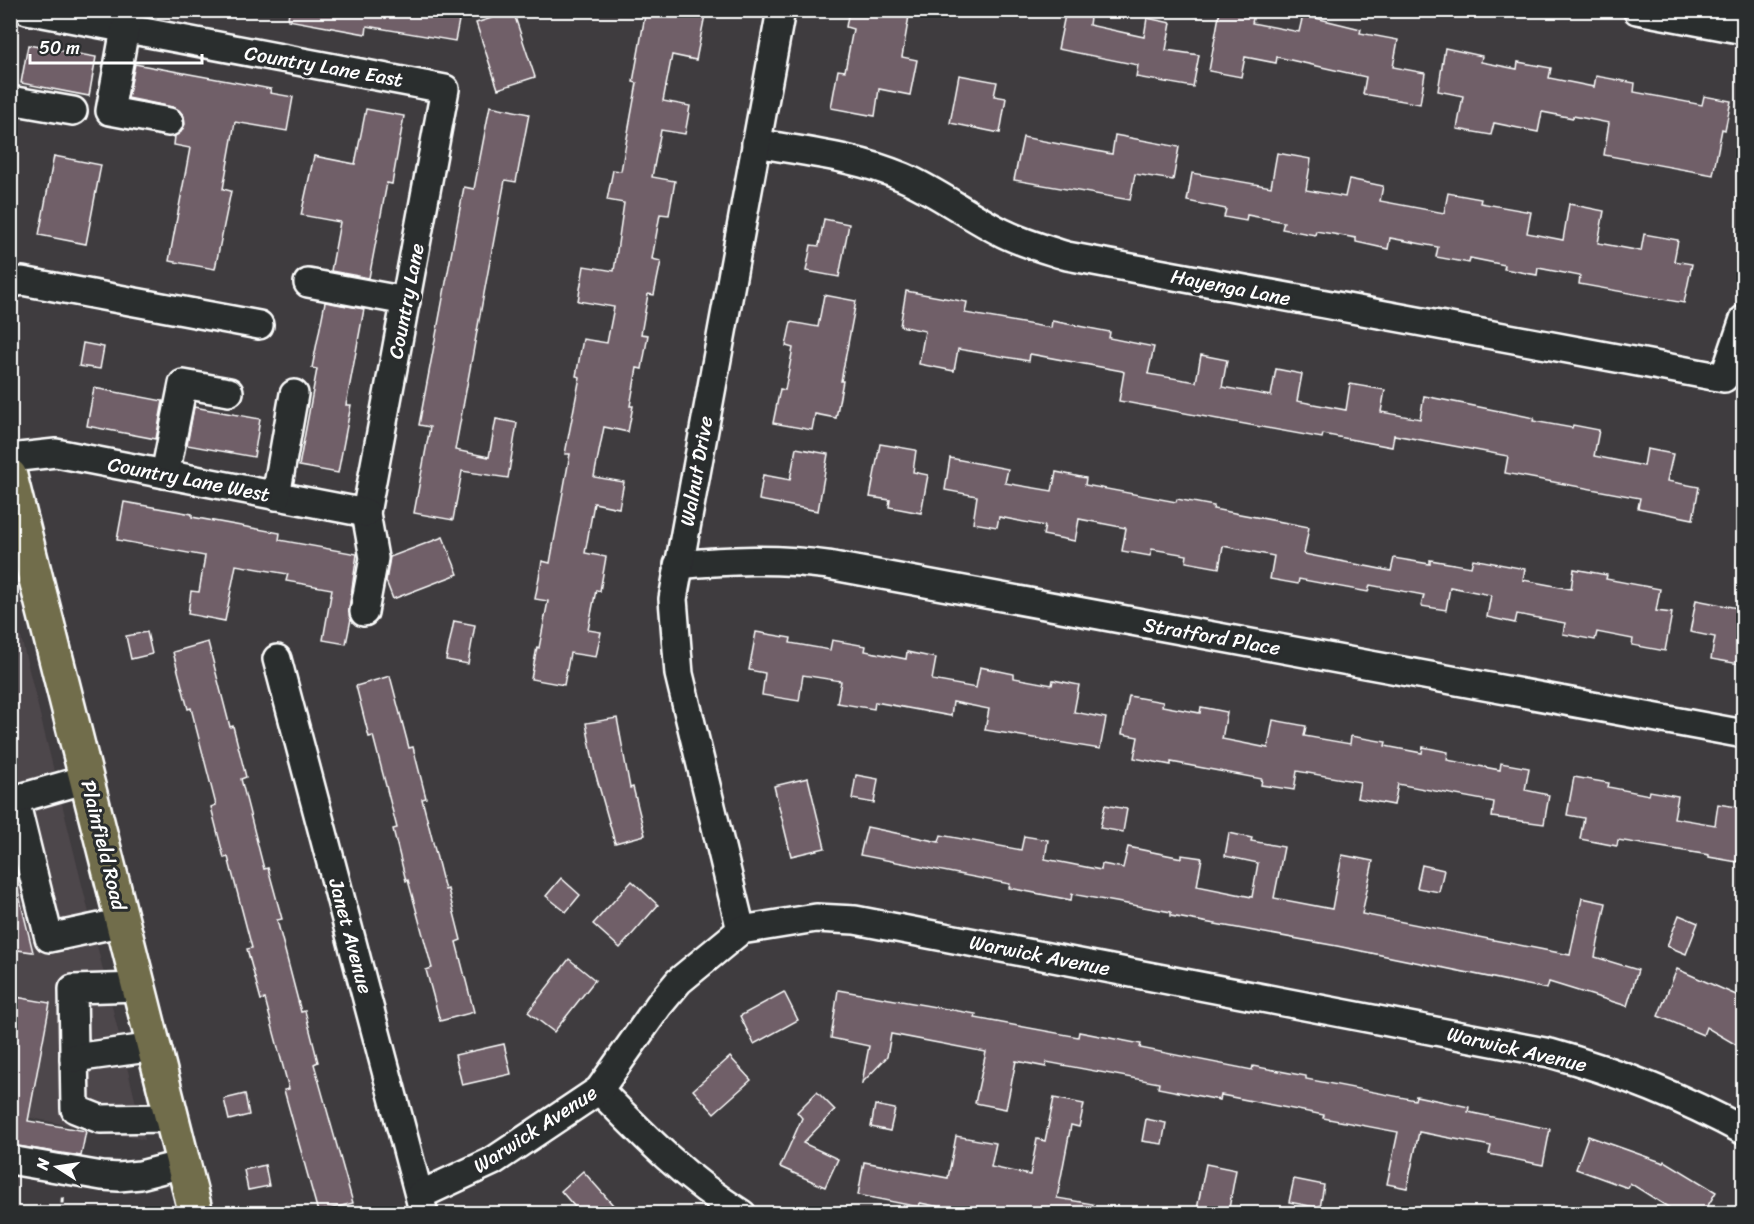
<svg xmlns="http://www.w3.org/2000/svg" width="1754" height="1224" font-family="Sriracha,sans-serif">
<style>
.built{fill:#4e464b}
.building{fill:#705f68;stroke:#fff;stroke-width:1.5}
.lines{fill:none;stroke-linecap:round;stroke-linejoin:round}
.minor-casing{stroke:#fff;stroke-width:32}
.major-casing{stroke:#fff;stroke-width:38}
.path{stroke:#fff;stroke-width:4;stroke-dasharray:6 4.5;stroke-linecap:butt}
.minor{stroke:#2a2d2e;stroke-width:27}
.major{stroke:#716d4b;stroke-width:33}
.labels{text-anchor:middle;stroke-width:6;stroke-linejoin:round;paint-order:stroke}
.street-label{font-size:20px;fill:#fff;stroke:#2a2d2e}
</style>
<rect width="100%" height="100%" fill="#3f3c3f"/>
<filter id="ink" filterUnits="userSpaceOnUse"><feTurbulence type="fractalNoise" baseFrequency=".0167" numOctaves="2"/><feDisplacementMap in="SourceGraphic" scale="12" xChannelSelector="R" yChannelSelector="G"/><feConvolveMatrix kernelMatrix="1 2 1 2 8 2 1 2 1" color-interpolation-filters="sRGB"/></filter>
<g filter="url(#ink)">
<polygon class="built" points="11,597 145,1140 11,1114"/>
<g class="building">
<polygon points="289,10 461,10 455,41 367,26 366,34 288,20"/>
<polygon points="646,10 706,10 696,60 672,55 663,101 690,106 685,134 661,130 652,177 675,181 669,215 660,214 652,259 661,261 654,295 648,294 641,334 648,335 642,369 637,368 630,406 633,406 628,432 604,427 594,477 624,482 619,508 594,503 585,553 606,557 600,591 596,590 588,630 601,632 596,657 570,653 564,685 531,679 537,647 539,648 548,601 535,599 542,561 550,563 570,454 565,454 580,377 576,376 583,339 607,343 614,307 578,301 584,266 614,271 624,203 607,200 613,170 621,171 637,83 633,82"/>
<polygon points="849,10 910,10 902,57 917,60 910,95 879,89 875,116 831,108 838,70 845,71 853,29 846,27"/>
<polygon points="1066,10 1091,10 1089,25 1144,37 1147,18 1171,23 1166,50 1199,55 1193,87 1136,77 1138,65 1058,49"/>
<polygon points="1220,10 1238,10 1254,14 1252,23 1299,32 1303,15 1361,29 1360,33 1398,40 1393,67 1425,73 1420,104 1363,94 1366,77 1277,57 1276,63 1245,57 1241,77 1209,71"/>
<polygon points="513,11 535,77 498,89 476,23"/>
<polygon points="28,45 96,57 89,96 21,83"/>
<polygon points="1445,48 1482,56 1481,62 1517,69 1518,62 1551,68 1549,78 1594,87 1596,76 1635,83 1634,92 1702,105 1704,96 1731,101 1725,130 1722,129 1713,175 1604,155 1609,123 1573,116 1573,118 1542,112 1538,132 1494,123 1491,135 1457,129 1463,96 1438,91"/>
<polygon points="135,64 271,89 270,93 293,97 287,131 235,122 223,189 231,191 215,269 169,261 190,148 174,145 175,136 181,132 185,124 184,116 179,110 172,107 128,98"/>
<polygon points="959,75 997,82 994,96 1006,98 1000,133 950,123"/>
<polygon points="490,106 529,114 516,182 505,180 455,450 489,457 496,419 517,423 508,478 462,471 453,520 414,513 430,427 419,425 464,187 474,189"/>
<polygon points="366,109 404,116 392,184 387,183 369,278 331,271 340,222 301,215 314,156 355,164"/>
<polygon points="1115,135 1179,147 1173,180 1135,174 1130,200 1014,180 1023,137 1112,154"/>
<polygon points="1277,153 1311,159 1306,190 1345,197 1349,179 1383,186 1380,201 1444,213 1448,193 1481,199 1480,203 1531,212 1527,233 1563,240 1569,204 1604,211 1598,243 1641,251 1644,234 1678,240 1674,261 1692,264 1684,303 1579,284 1580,276 1538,268 1537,275 1504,269 1505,265 1470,258 1469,263 1436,257 1438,247 1390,238 1388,249 1356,242 1356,238 1316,231 1315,235 1282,229 1284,222 1247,215 1246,221 1224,217 1226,209 1187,201 1192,173 1271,187"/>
<polygon points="54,156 101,165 86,244 39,235"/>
<polygon points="824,219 849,224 839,277 806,271 811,245 819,246"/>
<polygon points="906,291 967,302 965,313 1051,328 1052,321 1110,332 1109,338 1154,347 1148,374 1196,382 1201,355 1227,360 1222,387 1271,396 1276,369 1302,374 1297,401 1346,410 1350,384 1385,390 1381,412 1420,419 1424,396 1534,418 1533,421 1572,428 1573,425 1599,430 1594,456 1644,466 1647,449 1673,454 1667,481 1699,487 1693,519 1638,508 1640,498 1505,473 1508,456 1394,435 1392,447 1323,434 1322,438 1119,401 1124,372 1122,371 1030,354 1029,361 958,349 954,371 919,364 925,331 900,326"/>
<polygon points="824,295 856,301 841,381 843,381 836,418 815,414 812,430 773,423 780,389 785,390 793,348 786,346 791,322 818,327"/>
<polygon points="325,302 364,309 346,405 351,405 338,473 299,466 317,369 312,368"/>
<polygon points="83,343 104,347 100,369 79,366"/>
<polygon points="94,388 163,401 156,439 87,426"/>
<polygon points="194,407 260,419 254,457 187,445"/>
<polygon points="880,444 916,450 913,472 928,475 921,513 889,507 890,500 870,497"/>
<polygon points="796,448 828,454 818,511 759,500 763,475 790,480"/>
<polygon points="950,458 1008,469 1005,483 1052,491 1056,472 1086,478 1085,485 1176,502 1177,499 1214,506 1213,509 1309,527 1304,554 1391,571 1394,558 1430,564 1430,560 1471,567 1473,559 1525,569 1523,580 1571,589 1574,569 1607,575 1606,579 1660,589 1656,611 1672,613 1665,651 1632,645 1633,639 1597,632 1595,640 1563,634 1565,623 1517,614 1515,623 1487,617 1491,595 1450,587 1446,610 1421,606 1424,595 1370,585 1368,592 1299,579 1298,584 1270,579 1274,556 1223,546 1219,568 1186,562 1187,555 1152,549 1150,556 1122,551 1126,528 1079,519 1075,541 1043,535 1045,526 999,517 997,527 973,523 977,496 945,490"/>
<polygon points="124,502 192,514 192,517 280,533 279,540 357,554 349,609 351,619 346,644 323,640 332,589 286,581 288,574 236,565 225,621 188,614 191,591 199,592 205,556 117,540"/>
<polygon points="443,537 458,574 393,599 386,581 390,557"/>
<polygon points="1696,600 1743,609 1743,642 1739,664 1711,659 1715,637 1690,632"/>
<polygon points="454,621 475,625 468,664 446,660"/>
<polygon points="147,632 152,654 131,659 126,636"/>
<polygon points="756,632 791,638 790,643 830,650 832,640 866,646 865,651 906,659 907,652 936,658 932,680 976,688 980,667 1014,674 1014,678 1052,685 1053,680 1079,685 1074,712 1106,718 1100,749 985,730 989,709 953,702 951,716 875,702 874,709 837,703 841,681 803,675 799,701 762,695 765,673 749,670"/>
<polygon points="208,642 230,727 233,726 246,777 241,779 264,869 268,868 282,919 277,920 301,1012 305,1011 318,1062 314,1064 353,1203 318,1212 284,1090 289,1089 265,999 261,1000 247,949 252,948 228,857 224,858 211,807 216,805 191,708 188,709 173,652"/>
<polygon points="390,676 409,748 413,747 426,798 422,799 445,890 448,889 461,940 456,942 474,1012 440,1021 426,970 432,968 408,880 406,881 393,829 397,828 373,736 369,737 356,686"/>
<polygon points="1129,696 1163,702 1162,706 1200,713 1201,707 1227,712 1222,739 1268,748 1273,720 1306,726 1304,736 1350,744 1351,736 1386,742 1385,746 1422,753 1423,747 1448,752 1447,760 1500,770 1501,763 1529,768 1525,790 1549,795 1544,824 1492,817 1494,802 1398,784 1394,805 1357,798 1360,782 1297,771 1294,790 1261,785 1262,779 1171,762 1171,765 1134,758 1138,737 1122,734"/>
<polygon points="617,718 630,788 633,787 645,835 615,843 595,772 586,723"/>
<polygon points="856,775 878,779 874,803 852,799"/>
<polygon points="1574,777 1609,783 1608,787 1649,795 1650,791 1678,796 1674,818 1715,825 1718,804 1743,808 1743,861 1738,860 1737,862 1709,857 1709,855 1618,840 1617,846 1580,839 1584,818 1567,815"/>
<polygon points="808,778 825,848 791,856 774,786"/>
<polygon points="1105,805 1127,809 1123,832 1100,828"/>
<polygon points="867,827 939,842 941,835 1021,850 1024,836 1048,840 1045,859 1101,870 1102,864 1123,868 1128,847 1182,858 1182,855 1202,858 1197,886 1252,897 1258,863 1225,856 1229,833 1252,838 1251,841 1284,847 1274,898 1332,909 1342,855 1373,861 1362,914 1570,955 1582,898 1606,903 1595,957 1638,970 1627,1006 1549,982 1547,989 1337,946 1171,916 1171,912 1072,894 1071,900 1009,888 1010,884 860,855"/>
<polygon points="1422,865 1444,870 1439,892 1417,888"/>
<polygon points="561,878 580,895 566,912 546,896"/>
<polygon points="632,881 658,905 620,948 593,924"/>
<polygon points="17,887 33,952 10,949 10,888"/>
<polygon points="1679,915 1698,923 1686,954 1667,946"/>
<polygon points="569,959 595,980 554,1032 528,1012"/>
<polygon points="1677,969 1743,998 1743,1049 1706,1027 1703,1035 1658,1016"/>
<polygon points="838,990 976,1014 975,1018 1078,1037 1079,1032 1141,1044 1140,1048 1252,1070 1253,1066 1306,1076 1306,1079 1415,1100 1416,1096 1469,1107 1468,1112 1550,1129 1543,1165 1489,1154 1491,1146 1419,1132 1407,1188 1387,1184 1398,1132 1323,1118 1324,1115 1221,1095 1220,1100 1158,1088 1159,1083 1047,1062 1046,1067 1016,1061 1006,1109 975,1103 986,1052 891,1034 887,1057 862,1083 869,1046 831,1038"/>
<polygon points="784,992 798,1020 754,1044 740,1016"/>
<polygon points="16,997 50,1003 28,1121 86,1131 81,1156 10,1145 10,1026"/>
<polygon points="504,1044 511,1074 462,1085 455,1055"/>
<polygon points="730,1057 751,1080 714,1113 693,1090"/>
<polygon points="817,1092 835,1110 803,1143 838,1159 825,1187 780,1167 802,1118 797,1112"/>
<polygon points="245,1094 249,1115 229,1120 224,1099"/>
<polygon points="1054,1098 1084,1104 1079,1127 1071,1125 1057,1198 1093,1204 1092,1214 973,1214 920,1203 919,1207 858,1195 864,1162 948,1178 956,1136 996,1143 991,1167 1030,1175 1037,1139 1045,1141"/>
<polygon points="875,1105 895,1109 890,1131 871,1127"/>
<polygon points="1146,1119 1166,1123 1162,1144 1142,1141"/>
<polygon points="1588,1136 1664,1163 1665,1161 1716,1192 1703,1214 1679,1214 1630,1183 1628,1188 1576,1169"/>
<polygon points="1206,1164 1236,1170 1228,1214 1196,1214"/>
<polygon points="265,1165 269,1186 248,1190 244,1170"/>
<polygon points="583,1171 621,1214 581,1214 561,1191"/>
<polygon points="1294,1179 1324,1185 1320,1208 1289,1202"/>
</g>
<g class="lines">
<defs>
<g id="minor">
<polyline points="27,10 445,89 366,513 374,558 364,612"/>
<polyline points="1637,10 1744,30"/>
<polyline points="125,29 110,111 169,122"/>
<polyline points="10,100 73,111"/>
<path d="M756 143C805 152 857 157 903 177 938 192 968 216 1003 233 1023 243 1045 249 1067 256L1724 378 1744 319"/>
<polyline points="308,283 406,301"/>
<polyline points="10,284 22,281 259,325"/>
<polyline points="10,458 56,453 366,513"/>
<polyline points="165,474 183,384 229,392"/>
<polyline points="276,496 294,394"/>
<path d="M678 565C729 560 777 558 828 565L1744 734"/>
<polyline points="277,659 424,1214"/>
<polyline points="15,800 49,938 124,922"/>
<polyline points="10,801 87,779"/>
<polyline points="741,930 679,674 673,599 781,10"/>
<polyline points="140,987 73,989 75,1109 100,1119 172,1118"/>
<polyline points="74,1058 155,1047"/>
<path d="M599 1090C644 1136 687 1180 742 1214"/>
<polyline points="10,1160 102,1176 119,1177 140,1175 183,1164"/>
<path d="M420 1195 493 1161 599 1090 659 1005 679 981 741 930 816 918 855 920 1550 1053C1618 1072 1682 1097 1744 1131"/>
</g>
<polyline id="major" points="10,476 196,1214"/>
</defs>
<use href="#minor" class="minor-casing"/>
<use href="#major" class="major-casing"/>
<polyline class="path" points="62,1214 63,1194"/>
<use href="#minor" class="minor"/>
<use href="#major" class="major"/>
</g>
</g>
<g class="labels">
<g class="street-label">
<text transform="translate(324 66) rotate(10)" y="7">Country Lane East</text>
<text transform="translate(1231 287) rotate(11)" y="7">Hayenga Lane</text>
<text transform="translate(406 301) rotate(-79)" y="7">Country Lane</text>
<text transform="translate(696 471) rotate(-80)" y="7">Walnut Drive</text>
<text transform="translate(189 479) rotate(11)" y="7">Country Lane West</text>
<text transform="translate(1212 636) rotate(10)" y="7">Stratford Place</text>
<text transform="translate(104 845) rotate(76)" y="7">Plainfield Road</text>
<text transform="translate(351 936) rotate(75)" y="7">Janet Avenue</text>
<text transform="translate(1040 955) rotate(11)" y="7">Warwick Avenue</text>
<text transform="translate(1517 1049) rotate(13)" y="7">Warwick Avenue</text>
<text transform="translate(535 1129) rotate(-33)" y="7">Warwick Avenue</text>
</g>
</g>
<rect width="1754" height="1224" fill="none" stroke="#2a2d2e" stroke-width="36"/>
<rect x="18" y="18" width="1718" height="1188" fill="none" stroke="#fff" stroke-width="2" filter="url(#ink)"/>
<g transform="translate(57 1167) rotate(282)" stroke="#2a2d2e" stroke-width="4.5" paint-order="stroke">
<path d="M0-4.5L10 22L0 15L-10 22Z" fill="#ffffff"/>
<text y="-9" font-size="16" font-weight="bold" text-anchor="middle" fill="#ffffff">N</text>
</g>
<path d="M30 54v9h172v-9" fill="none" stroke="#ffffff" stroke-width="3"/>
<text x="39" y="54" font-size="18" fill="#ffffff" stroke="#2a2d2e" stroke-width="4.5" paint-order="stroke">50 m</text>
</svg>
